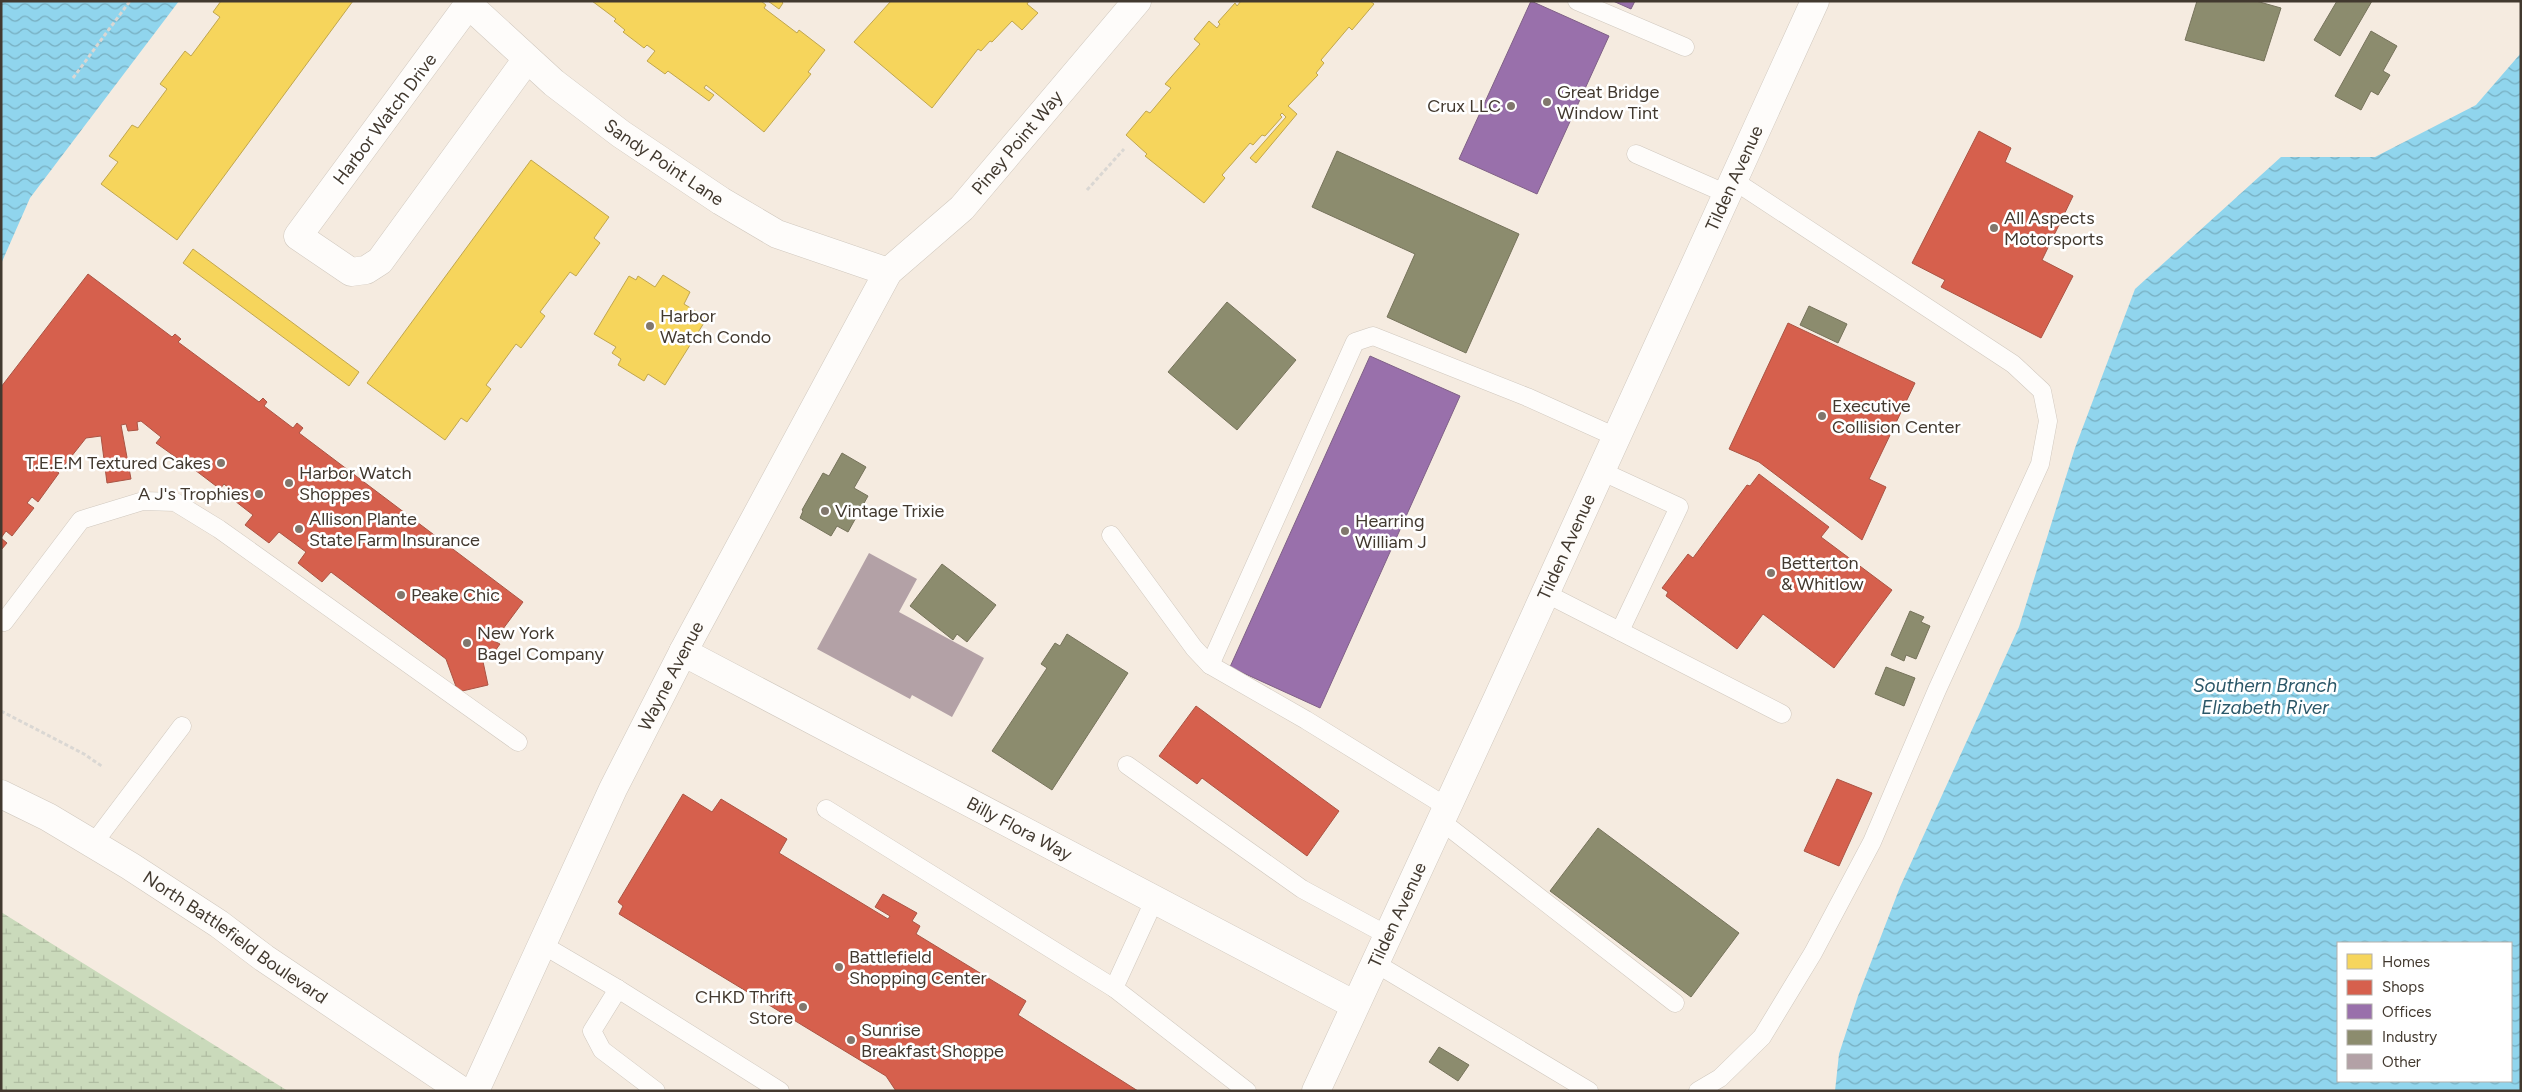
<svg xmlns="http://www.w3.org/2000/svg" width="2522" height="1092" font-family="Figtree,sans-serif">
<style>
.wetland{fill:url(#wetland-marsh)}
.water{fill:url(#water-waves);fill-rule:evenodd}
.homes{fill:#f6d55c;stroke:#c0a64e}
.shops{fill:#d6604d;stroke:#aa5444}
.offices{fill:#9970ab;stroke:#7f6086}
.industry{fill:#8c8c6e;stroke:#76735b}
.building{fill:#b3a1a6}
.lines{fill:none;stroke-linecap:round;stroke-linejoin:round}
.service-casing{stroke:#d0c8be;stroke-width:19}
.minor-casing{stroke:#d0c8be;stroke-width:29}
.primary-casing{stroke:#d0c8be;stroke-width:29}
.path{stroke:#dad7d3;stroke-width:3;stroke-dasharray:4 2.5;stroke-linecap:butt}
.service{stroke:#fefcfa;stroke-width:18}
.minor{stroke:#fefcfa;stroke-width:28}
.primary{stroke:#fefcfa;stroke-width:28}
.poi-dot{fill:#81776d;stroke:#fff;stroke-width:2}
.labels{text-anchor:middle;stroke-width:5;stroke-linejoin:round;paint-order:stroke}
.poi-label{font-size:18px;fill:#42392f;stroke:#fff;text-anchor:start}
.street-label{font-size:18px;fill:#42392f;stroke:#fff}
.water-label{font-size:19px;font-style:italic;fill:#2b5768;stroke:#fff}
</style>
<defs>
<pattern id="wetland-marsh" width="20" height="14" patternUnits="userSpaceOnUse" patternTransform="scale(1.25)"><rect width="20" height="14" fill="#cadabb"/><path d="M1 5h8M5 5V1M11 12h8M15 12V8" fill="none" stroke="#afbca1"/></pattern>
<pattern id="water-waves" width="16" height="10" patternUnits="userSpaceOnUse" patternTransform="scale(1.25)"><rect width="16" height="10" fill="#90d5ed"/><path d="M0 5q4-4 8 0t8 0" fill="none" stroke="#77aec0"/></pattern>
</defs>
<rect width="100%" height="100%" fill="#f5ebe0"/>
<polygon class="wetland" points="1,912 288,1091 1,1091"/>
<g class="water">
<polygon points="1,1 179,1 30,198 1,264"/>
<path d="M2521 53V1091H1835L1839 1054 1858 996 1900 887 2019 627 2075 448 2135 289 2281 157H2375L2476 105ZM2338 943H2511V1081H2338Z"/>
</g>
<g class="homes">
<polygon points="221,1 353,1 177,240 101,184 118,162 109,156 132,125 138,128 167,89 160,84 185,51 191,56 220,17 213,12"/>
<polygon points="592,1 761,1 766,5 764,8 797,33 799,30 825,50 808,72 811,74 764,132 706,85 704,88 714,95 709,101 668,71 665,74 647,61 655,51 647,45 644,48 623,32 625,30 614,21 616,19"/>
<polygon points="768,1 781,1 783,3 779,9"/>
<polygon points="891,1 1029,1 1027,4 1038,13 1022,30 1012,21 992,42 990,41 981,51 978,49 932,108 854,42"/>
<polygon points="1241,1 1370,1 1374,4 1352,30 1349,27 1321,60 1324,63 1316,73 1318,75 1288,106 1297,114 1256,163 1250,158 1286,117 1282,113 1280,115 1282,117 1265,136 1262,135 1253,145 1250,143 1222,175 1225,178 1204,203 1145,156 1147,154 1126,135 1146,111 1150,113 1171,88 1165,84 1200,44 1194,39 1209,21 1217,28 1220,24 1218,22 1235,3 1237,6"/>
<polygon points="531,160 609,217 594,238 600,243 576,276 570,272 540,312 545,316 521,348 516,344 486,385 491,389 467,422 461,418 445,440 367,383"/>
<polygon points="193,249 359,372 349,386 183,263"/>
<polygon points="663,275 690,292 684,304 707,318 665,385 648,374 644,381 618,365 621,359 612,353 616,347 594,334 629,276 636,280 638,276 655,287"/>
</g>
<g class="shops">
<polygon points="1979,131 2011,148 2005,162 2073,196 2042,260 2073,276 2041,338 1941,287 1945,280 1912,263"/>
<polygon points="88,274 172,337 175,334 181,339 178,342 259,402 263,398 267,402 264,406 293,428 297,423 303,428 299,433 523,602 494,641 500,644 490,658 485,654 482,657 488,685 458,692 446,659 331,572 322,582 298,563 306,552 279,532 269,543 245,525 253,515 226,494 230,489 224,484 220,489 191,467 195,462 188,457 184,463 156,443 161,437 141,421 137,422 138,430 128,431 126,424 121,425 131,479 107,483 101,436 86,438 63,467 58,462 53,469 59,473 38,502 32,497 27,503 34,508 12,536 6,531 1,538 1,387"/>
<polygon points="1788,323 1915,383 1869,479 1886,487 1862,540 1759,462 1729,449"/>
<polygon points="1759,474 1829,527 1821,537 1892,590 1834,668 1763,614 1737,649 1666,596 1668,592 1662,588 1688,554 1693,558 1747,485 1750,486"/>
<polygon points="1,538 7,543 1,550"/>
<polygon points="1196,706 1339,811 1307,856 1202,778 1197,784 1159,756"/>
<polygon points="1837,779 1872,793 1839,866 1804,851"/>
<polygon points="683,794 712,812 721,799 787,839 779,853 888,919 890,916 875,907 883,894 917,913 912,921 920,926 916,934 1026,1001 1018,1015 1138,1091 896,1091 886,1076 619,914 623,906 618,902"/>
</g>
<g class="offices">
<polygon points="1531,1 1609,36 1537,194 1459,159"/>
<polygon points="1613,1 1635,1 1631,9"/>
<polygon points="1370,356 1460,396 1320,708 1230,667"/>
</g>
<g class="industry">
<polygon points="2197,1 2256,1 2281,8 2264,61 2185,40"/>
<polygon points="2337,1 2372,1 2340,56 2314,40"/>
<polygon points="2371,31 2397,46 2383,71 2390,75 2378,95 2371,91 2361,110 2335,96"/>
<polygon points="1337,151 1519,234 1466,353 1387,317 1415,254 1312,207"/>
<polygon points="1227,302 1296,360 1237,430 1168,372"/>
<polygon points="1809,306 1847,324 1838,343 1800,325"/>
<polygon points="842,453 866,467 854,488 868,496 848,532 837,526 831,536 800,518 803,511 802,510 823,473 829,476"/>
<polygon points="942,564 996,605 967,642 957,634 953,640 910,606"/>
<polygon points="1910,611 1924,617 1921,622 1930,626 1916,659 1906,655 1904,661 1891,655"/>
<polygon points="1067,634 1128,673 1052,790 992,751 1047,668 1041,664 1055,643 1060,646"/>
<polygon points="1886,667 1915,678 1904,706 1875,694"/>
<polygon points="1598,828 1739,933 1691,997 1550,891"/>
<polygon points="1439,1047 1469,1065 1458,1081 1429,1062"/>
</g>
<polygon class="building" points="869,553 917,579 899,612 984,658 952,717 912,695 910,699 817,649"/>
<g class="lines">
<defs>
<g id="service">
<polyline points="1577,1 1685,47"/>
<polyline points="1636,154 1727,194"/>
<polyline points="1601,471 1679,507 1620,631"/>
<polyline points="1111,535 1194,648 1210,665 1306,720 1447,807"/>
<polyline points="1545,593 1782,714"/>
<polyline points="4,622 81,520 143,501 175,502 219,529 518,742"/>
<polyline points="1210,665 1355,342 1373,336 1527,397 1616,437"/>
<polyline points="1127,765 1302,889 1387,935"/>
<polyline points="826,809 1114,988"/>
<polyline points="1441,821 1675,1003"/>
<polyline points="93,844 182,726"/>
<polyline points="1154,901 1114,988 1247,1091"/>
<polyline points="543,945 618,989 780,1091"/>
<polyline points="1375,963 1589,1091"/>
<polyline points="618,989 592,1031 602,1050 656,1091"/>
<polyline points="1698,1091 1720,1078 1762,1037 1813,953 1872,842 1937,690 2040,464 2048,421 2042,391 2013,364 1733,180"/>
</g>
<g id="minor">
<polyline points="471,1 298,236 351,272 366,270 380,261 527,59"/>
<path id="s1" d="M469 5 554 83 621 134 721 201 777 234 888 272"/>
<path id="s2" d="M683 652 1355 1005"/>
<path id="s3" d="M475 1091 613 789 683 652 888 272 962 208 1137 1"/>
<path id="s4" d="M1316 1091 1499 695 1815 1"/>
</g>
<g id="primary">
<path id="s5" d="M1 794 48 817 130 866 219 924 264 958 462 1091"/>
</g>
</defs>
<use href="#service" class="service-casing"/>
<use href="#minor" class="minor-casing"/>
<use href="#primary" class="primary-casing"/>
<g class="path">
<polyline points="73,78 130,1"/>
<polyline points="1087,190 1124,149"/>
<polyline points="1,711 84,754 103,767"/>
</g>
<use href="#service" class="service"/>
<use href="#minor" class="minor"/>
<use href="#primary" class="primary"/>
</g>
<g class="poi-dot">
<circle cx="1547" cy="102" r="5"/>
<circle cx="1511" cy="106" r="5"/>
<circle cx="1994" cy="228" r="5"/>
<circle cx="650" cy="326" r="5"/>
<circle cx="1822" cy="416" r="5"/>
<circle cx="221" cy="463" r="5"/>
<circle cx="289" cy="483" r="5"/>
<circle cx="259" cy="494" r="5"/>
<circle cx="825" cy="511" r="5"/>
<circle cx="299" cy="529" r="5"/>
<circle cx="1345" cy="531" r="5"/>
<circle cx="1771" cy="573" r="5"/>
<circle cx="401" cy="595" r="5"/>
<circle cx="467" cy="643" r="5"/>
<circle cx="839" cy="967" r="5"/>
<circle cx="803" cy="1007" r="5"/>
<circle cx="851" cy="1040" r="5"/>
</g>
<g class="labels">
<g class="poi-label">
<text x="1557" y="98">Great Bridge<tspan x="1557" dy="21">Window Tint</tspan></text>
<text x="1501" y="112" text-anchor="end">Crux LLC</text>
<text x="2004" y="224">All Aspects<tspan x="2004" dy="21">Motorsports</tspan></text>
<text x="660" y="322">Harbor<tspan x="660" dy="21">Watch Condo</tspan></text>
<text x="1832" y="412">Executive<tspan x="1832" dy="21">Collision Center</tspan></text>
<text x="211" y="469" text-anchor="end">T.E.E.M Textured Cakes</text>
<text x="299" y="479">Harbor Watch<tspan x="299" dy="21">Shoppes</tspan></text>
<text x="249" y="500" text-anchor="end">A J's Trophies</text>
<text x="835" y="517">Vintage Trixie</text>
<text x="309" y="525">Allison Plante<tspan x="309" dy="21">State Farm Insurance</tspan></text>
<text x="1355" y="527">Hearring<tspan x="1355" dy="21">William J</tspan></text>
<text x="1781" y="569">Betterton<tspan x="1781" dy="21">&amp; Whitlow</tspan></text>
<text x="411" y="601">Peake Chic</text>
<text x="477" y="639">New York<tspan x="477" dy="21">Bagel Company</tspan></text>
<text x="849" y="963">Battlefield<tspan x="849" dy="21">Shopping Center</tspan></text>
<text x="793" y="1003" text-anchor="end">CHKD Thrift<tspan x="793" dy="21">Store</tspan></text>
<text x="861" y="1036">Sunrise<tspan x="861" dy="21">Breakfast Shoppe</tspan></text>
</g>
<g class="street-label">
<text transform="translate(385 119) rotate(-53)" y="6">Harbor Watch Drive</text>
<text dy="6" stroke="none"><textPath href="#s3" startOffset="1101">Piney Point Way</textPath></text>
<text dy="6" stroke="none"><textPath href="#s1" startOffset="251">Sandy Point Lane</textPath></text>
<text dy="6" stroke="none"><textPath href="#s4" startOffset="1004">Tilden Avenue</textPath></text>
<text dy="6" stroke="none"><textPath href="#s4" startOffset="599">Tilden Avenue</textPath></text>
<text dy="6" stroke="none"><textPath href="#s3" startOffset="459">Wayne Avenue</textPath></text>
<text dy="6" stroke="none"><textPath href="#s2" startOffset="380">Billy Flora Way</textPath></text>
<text dy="6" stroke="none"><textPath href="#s4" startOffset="194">Tilden Avenue</textPath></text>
<text dy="6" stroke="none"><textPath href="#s5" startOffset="275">North Battlefield Boulevard</textPath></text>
</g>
<g class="water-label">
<text x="2265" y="692">Southern Branch<tspan x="2265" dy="22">Elizabeth River</tspan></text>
</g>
</g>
<rect width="2522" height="1092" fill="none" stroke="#42392f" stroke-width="5"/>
<rect x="2337" y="942" width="175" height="140" fill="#ffffff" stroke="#b3b0ac"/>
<rect x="2347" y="954" width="25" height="15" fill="#f6d55c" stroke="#b3b0ac"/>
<text x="2382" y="967" font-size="15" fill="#42392f">Homes</text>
<rect x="2347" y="980" width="25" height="15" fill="#d6604d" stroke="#b3b0ac"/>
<text x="2382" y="992" font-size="15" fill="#42392f">Shops</text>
<rect x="2347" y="1004" width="25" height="15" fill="#9970ab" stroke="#b3b0ac"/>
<text x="2382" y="1017" font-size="15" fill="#42392f">Offices</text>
<rect x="2347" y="1030" width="25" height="15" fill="#8c8c6e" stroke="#b3b0ac"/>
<text x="2382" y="1042" font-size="15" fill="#42392f">Industry</text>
<rect x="2347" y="1054" width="25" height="15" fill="#b3a1a6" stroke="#b3b0ac"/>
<text x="2382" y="1067" font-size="15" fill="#42392f">Other</text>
</svg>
